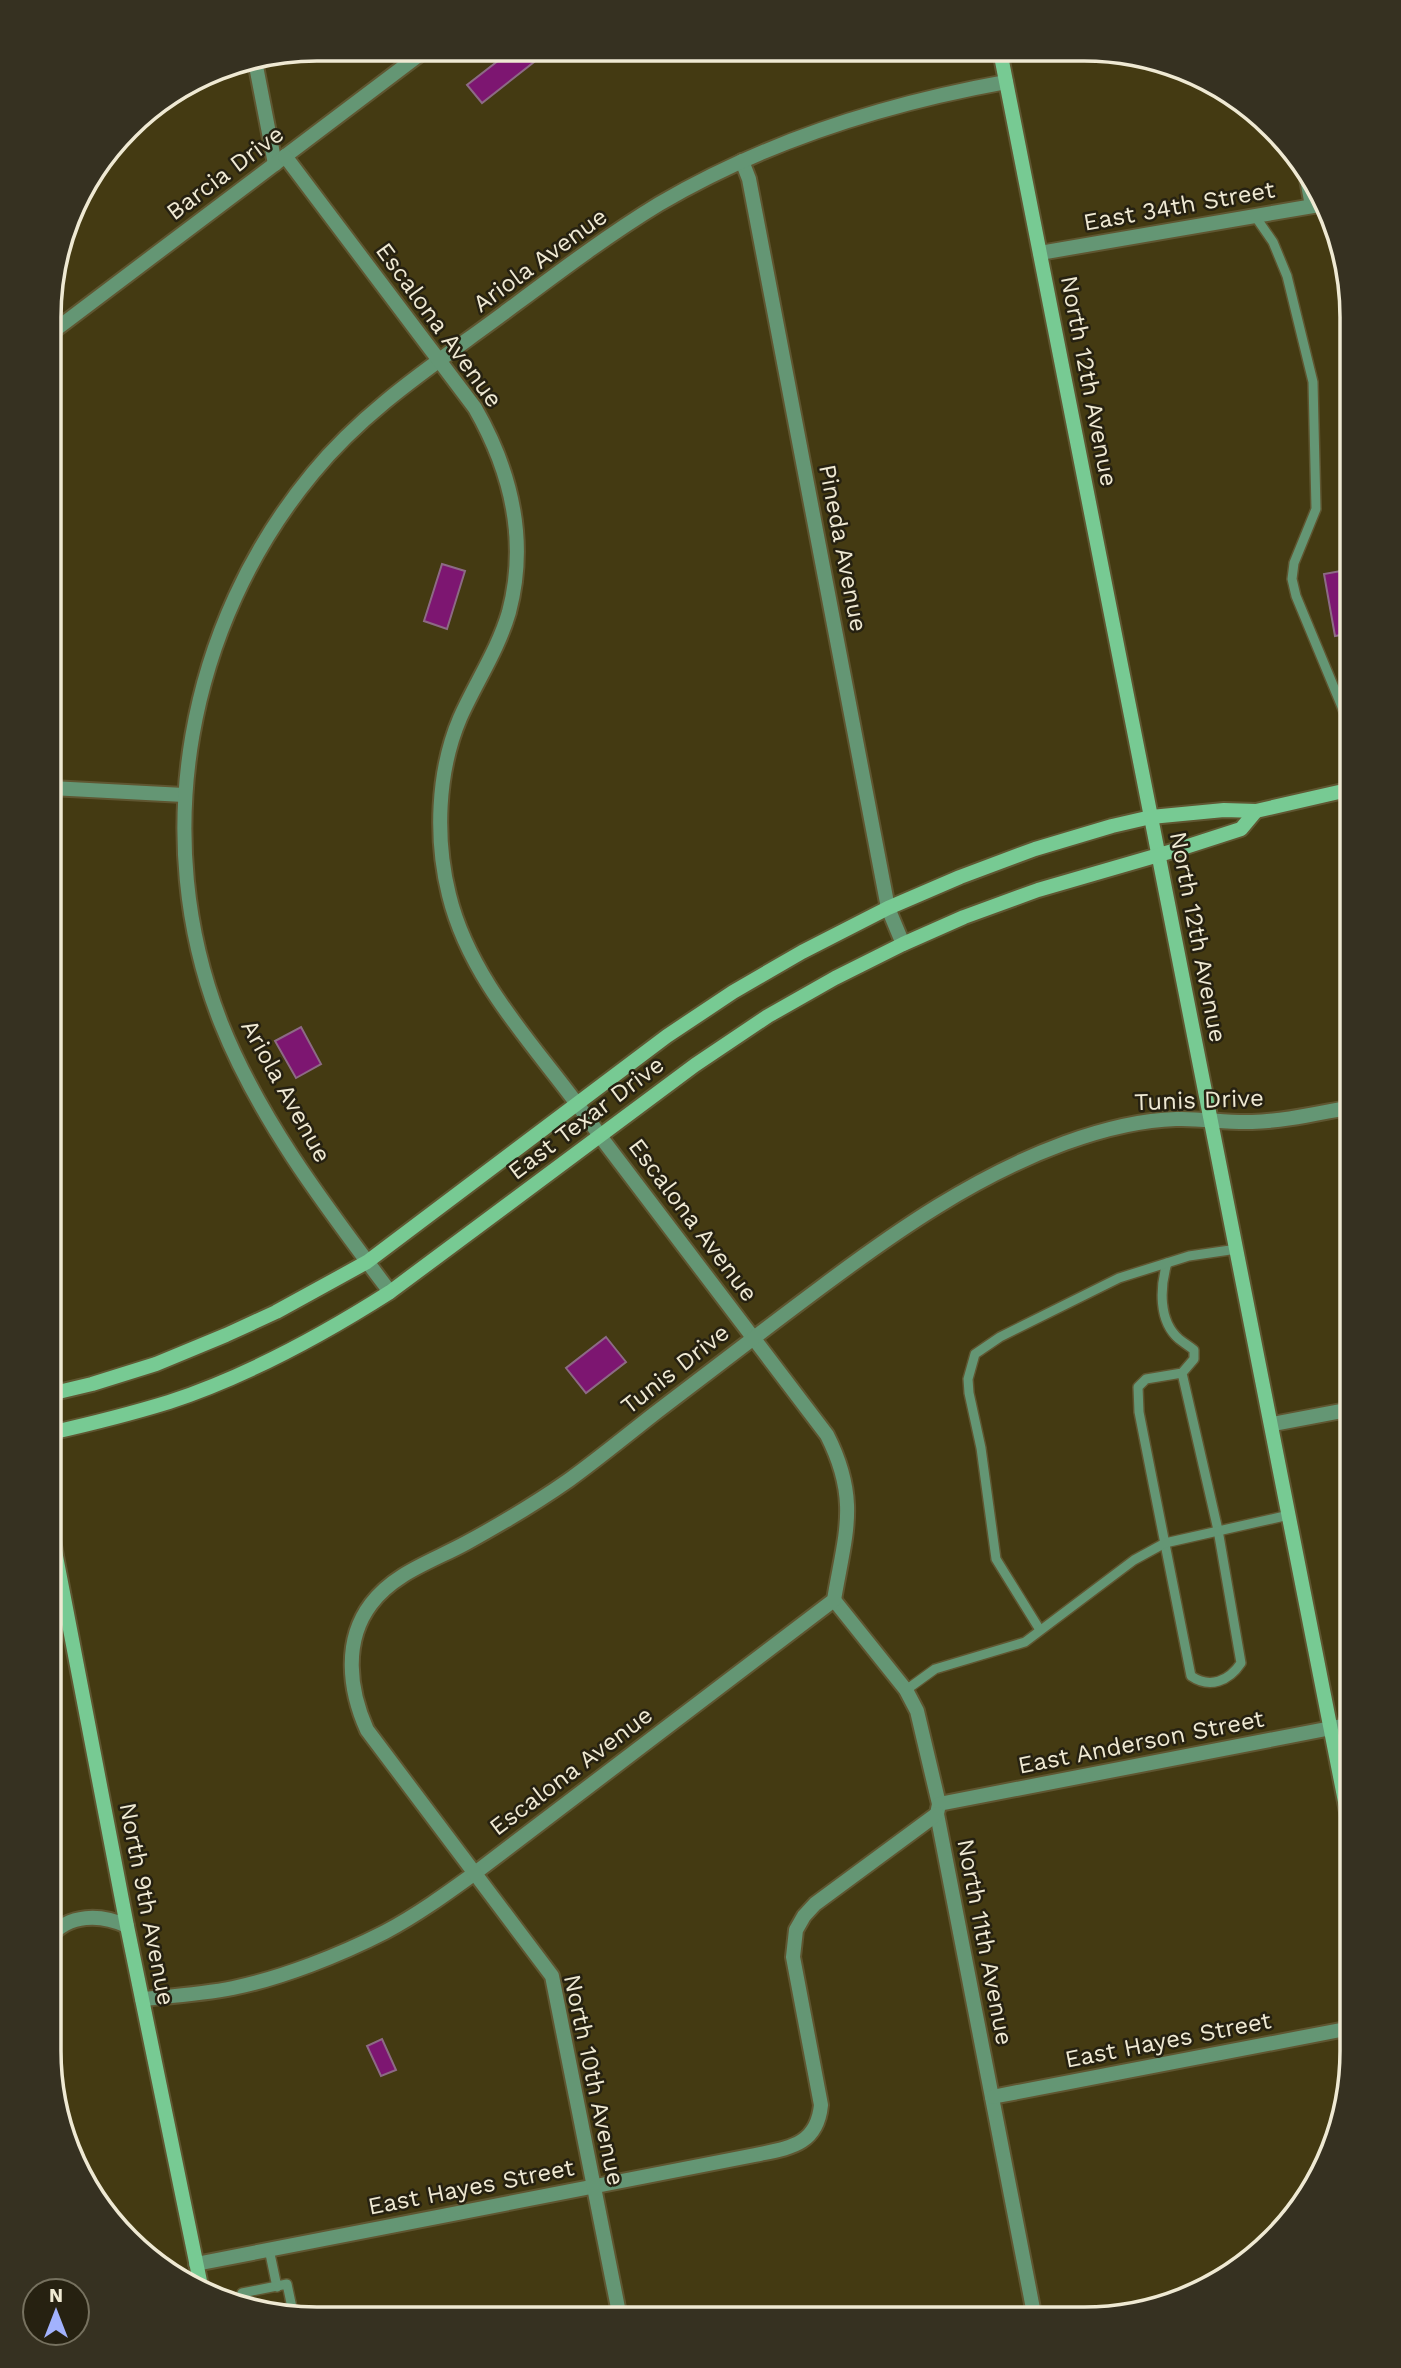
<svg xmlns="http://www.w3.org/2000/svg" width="1401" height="2368" font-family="'Work Sans',sans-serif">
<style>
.green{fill:#695921}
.building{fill:#7d1671;stroke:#8d6a85;stroke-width:2}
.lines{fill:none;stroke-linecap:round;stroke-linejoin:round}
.lane-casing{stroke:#5f5631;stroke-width:12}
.street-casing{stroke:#5f5631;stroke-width:18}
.secondary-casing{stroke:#5f5631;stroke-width:18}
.lane{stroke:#649674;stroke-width:9}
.street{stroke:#649674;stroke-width:14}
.secondary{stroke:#77ca93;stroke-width:14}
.labels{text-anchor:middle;stroke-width:5;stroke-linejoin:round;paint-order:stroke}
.street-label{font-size:24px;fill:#efe9d3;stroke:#262111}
.rim{fill:none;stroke:#efe9d3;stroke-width:3.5}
</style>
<rect width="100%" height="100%" fill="#443a12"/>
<polygon class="green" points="1352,1724 1351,1832 1331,1728"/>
<g class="building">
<polygon points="512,50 525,50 534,62 482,103 467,85"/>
<polygon points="442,564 465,571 447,629 424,621"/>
<polygon points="1352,569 1352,633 1335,636 1324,574"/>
<polygon points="301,1027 321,1064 296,1078 275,1041"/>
<polygon points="606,1337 626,1362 586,1393 566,1368"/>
<polygon points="382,2039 396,2070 381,2076 367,2046"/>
</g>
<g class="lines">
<defs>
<g id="lane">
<polyline points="1255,216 1273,242 1287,276 1313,382 1316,509 1294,563 1292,579 1296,596 1352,731"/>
<polyline points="51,308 63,324"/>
<path d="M1167 1263C1160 1287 1158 1321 1179 1339 1184 1343 1189 1346 1194 1350V1359L1182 1373 1146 1379 1138 1387 1139 1412 1191 1676C1210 1689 1229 1681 1241 1663L1218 1530 1182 1373"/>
<polyline points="1040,1630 996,1559 981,1448 969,1393 968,1379 975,1354 1000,1337 1119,1278 1189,1256 1237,1249"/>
<polyline points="906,1690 935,1669 1025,1642 1134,1560 1165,1543 1289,1515"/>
<polyline points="269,2249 277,2287"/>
<polyline points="242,2293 287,2284 294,2317"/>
</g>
<g id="street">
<polyline points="255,61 275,164"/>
<polyline points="742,161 749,179 888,908 903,944"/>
<polyline points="1305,168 1312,206"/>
<polyline points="1040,253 1325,204"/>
<polyline points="51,333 427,49"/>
<polyline points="51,788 184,795"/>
<path d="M390 1292C327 1208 260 1121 221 1023 148 838 187 625 313 473 366 408 438 362 504 313 555 275 605 237 659 204 766 141 884 104 1006 82"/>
<polyline points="1273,1424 1352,1409"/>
<polyline points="834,1600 906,1690 917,1711 939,1804 937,1814 1035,2319"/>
<polyline points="939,1804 1352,1724"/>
<path d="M49 1938C69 1913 101 1914 127 1926"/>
<path d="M142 1999C173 1996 203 1994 233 1988 282 1978 340 1955 385 1932 417 1915 446 1894 475 1873L834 1600C845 1534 860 1500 827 1435L600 1136C548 1058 472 989 449 895 435 839 437 772 460 718 476 682 498 650 509 612 528 540 511 471 475 408L285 156"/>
<polyline points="992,2097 1351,2028"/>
<path d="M196 2264 755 2155C788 2148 817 2146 821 2105L793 1957 796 1930 804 1916 815 1904 937 1814"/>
<path d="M620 2318 552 1976 367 1730C349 1690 343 1641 371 1604 394 1573 433 1561 466 1543 501 1524 536 1503 569 1480 598 1459 626 1436 654 1414 709 1372 765 1329 820 1288 896 1231 975 1176 1065 1143 1101 1130 1137 1120 1176 1119 1201 1118 1226 1123 1252 1122 1286 1121 1318 1113 1352 1107"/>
</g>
<g id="secondary">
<polyline points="1000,51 1351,1832"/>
<polyline points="50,1394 92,1384 156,1364 226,1335 276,1312 367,1262 667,1036 733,992 802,952 888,908 960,877 1035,849 1112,826 1151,817 1224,810 1256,811 1352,789"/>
<path d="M50 1433C90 1424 130 1414 169 1402 248 1376 321 1336 390 1292L695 1065 768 1016 835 978 903 944 964 917 1038 890 1176 850 1241 829 1256 811"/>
<polyline points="50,1525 127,1926 202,2291"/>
</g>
</defs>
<use href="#lane" class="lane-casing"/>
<use href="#street" class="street-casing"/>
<use href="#secondary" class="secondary-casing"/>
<use href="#lane" class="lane"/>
<use href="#street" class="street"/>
<use href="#secondary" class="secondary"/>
</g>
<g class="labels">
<g class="street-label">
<text transform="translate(225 173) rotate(-37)" y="8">Barcia Drive</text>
<text transform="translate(1179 206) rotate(-10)" y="8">East 34th Street</text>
<text transform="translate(540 260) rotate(-36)" y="8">Ariola Avenue</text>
<text transform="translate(439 325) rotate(54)" y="8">Escalona Avenue</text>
<text transform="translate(1089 381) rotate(79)" y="8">North 12th Avenue</text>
<text transform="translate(843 548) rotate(79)" y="8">Pineda Avenue</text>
<text transform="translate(1198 937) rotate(79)" y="8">North 12th Avenue</text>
<text transform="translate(286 1091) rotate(61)" y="8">Ariola Avenue</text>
<text transform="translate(1199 1100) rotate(-2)" y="8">Tunis Drive</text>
<text transform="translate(586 1118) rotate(-37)" y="8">East Texar Drive</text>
<text transform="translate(693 1220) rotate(53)" y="8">Escalona Avenue</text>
<text transform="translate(675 1369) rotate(-38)" y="8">Tunis Drive</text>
<text transform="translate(1141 1742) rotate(-11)" y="8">East Anderson Street</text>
<text transform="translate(571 1771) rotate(-37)" y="8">Escalona Avenue</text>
<text transform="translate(147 1904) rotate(79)" y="8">North 9th Avenue</text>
<text transform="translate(985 1942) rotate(79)" y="8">North 11th Avenue</text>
<text transform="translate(1168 2040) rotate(-11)" y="8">East Hayes Street</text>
<text transform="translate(594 2080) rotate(78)" y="8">North 10th Avenue</text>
<text transform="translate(471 2187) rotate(-11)" y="8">East Hayes Street</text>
</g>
</g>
<path d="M0 0H1401V2368H0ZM317 61H1084A256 256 0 0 1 1340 317V2051A256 256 0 0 1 1084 2307H317A256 256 0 0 1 61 2051V317A256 256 0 0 1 317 61Z" fill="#363121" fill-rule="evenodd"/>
<path class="rim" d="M317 61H1084A256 256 0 0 1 1340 317V2051A256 256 0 0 1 1084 2307H317A256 256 0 0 1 61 2051V317A256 256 0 0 1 317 61Z"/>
<g transform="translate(56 2312)"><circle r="33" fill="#262111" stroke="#76715f" stroke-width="2"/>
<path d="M0-5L12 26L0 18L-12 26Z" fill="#a2b2fd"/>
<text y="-10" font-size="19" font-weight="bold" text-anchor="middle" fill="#efe9d3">N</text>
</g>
</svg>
